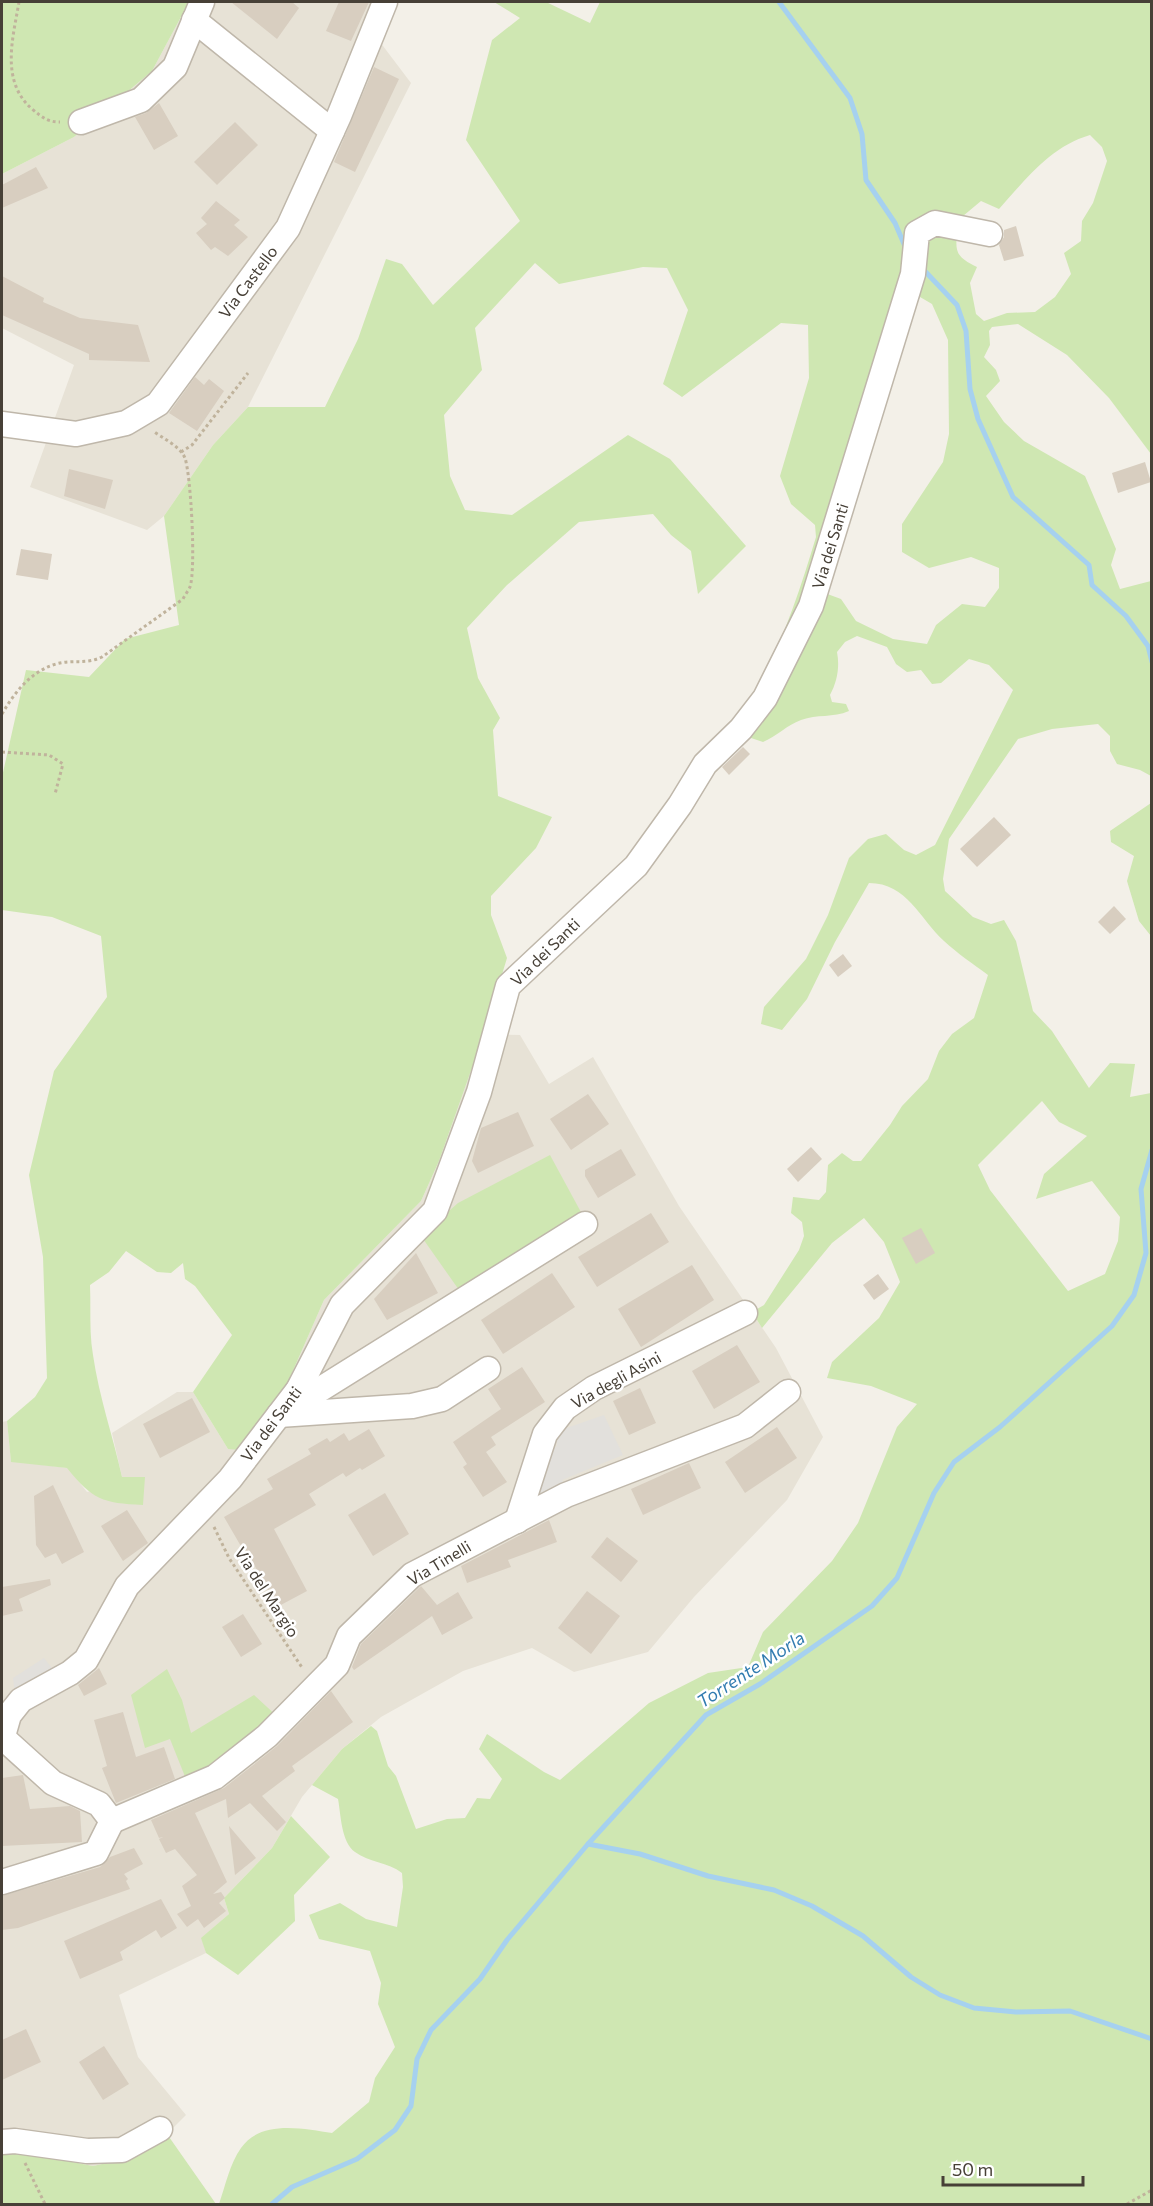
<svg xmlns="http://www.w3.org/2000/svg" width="1153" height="2206" font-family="Commissioner,sans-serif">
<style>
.residential{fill:#e7e2d6}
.green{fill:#cfe7b2;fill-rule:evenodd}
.parking{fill:#e2e0dc}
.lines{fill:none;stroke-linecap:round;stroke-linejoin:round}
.stream{stroke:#a6d1ef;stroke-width:5}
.building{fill:#d8cec0}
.minor-casing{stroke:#bfb7aa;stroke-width:27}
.path{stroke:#c0b39c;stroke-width:3;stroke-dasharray:3 3;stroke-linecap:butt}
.minor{stroke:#fff;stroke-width:24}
.labels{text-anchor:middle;stroke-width:5;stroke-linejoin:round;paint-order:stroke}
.street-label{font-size:16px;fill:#474037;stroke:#fff}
.water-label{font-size:18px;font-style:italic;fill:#327cb0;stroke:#fff}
</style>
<rect width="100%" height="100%" fill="#f3f0e8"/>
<g class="residential">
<polygon points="189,2 396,2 380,42 411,83 248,407 213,445 164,516 147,530 30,487 74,365 2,328 2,174 74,137 152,71"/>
<polygon points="484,1034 520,1035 549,1084 593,1057 679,1206 776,1348 823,1437 787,1500 694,1597 648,1652 574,1672 532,1648 463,1671 381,1717 342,1749 302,1797 272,1848 224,1898 229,1914 202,1938 206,1953 119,1995 138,2057 186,2115 167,2134 134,2157 93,2166 2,2148 2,1422 7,1421 11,1461 68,1468 87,1492 145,1478 122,1477 112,1433 177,1392 193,1392 228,1449 288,1382 324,1300 421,1201 439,1161"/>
</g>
<g class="green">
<polygon points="2,2 189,2 152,71 74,137 2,174"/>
<path d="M494 2H546L590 23 600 2H1151V454L1109 398 1067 355 1018 324 992 327 989 331 990 345 984 357 996 370 1000 381 986 396 1004 422 1024 441 1085 476 1116 549 1111 565 1120 589 1151 581V776L1140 770 1117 764 1110 751V736L1098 724 1052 729 1018 739 949 839 943 879 945 891 973 917 991 924 1004 920 1016 941 1033 1011 1052 1031 1089 1088 1110 1063 1135 1064 1130 1097 1151 1093V2204H219C225 2187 230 2163 241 2148 261 2119 304 2129 332 2133L369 2102 375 2078 395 2047 378 2004 381 1983 370 1951 319 1939 309 1915 340 1903 366 1919 397 1927 403 1887 402 1873C388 1862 368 1862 355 1852 341 1842 341 1815 338 1799L312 1785 342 1749 371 1726 377 1731 388 1766 396 1776 416 1829 447 1819 465 1818 477 1798 490 1799 502 1779 479 1749 487 1734 544 1772 560 1780 649 1703 708 1673 748 1667 763 1632 832 1561 858 1523 897 1427 917 1404 871 1386 827 1378 832 1362 879 1318 900 1282 884 1242 864 1218 832 1243 762 1328 752 1312 764 1305 799 1250 804 1236 802 1222 791 1213 793 1197 819 1200 826 1192 828 1165 842 1153 853 1161H861L890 1125 902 1106 928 1079 939 1051 952 1034 974 1018 988 975C973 964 957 953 944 941 920 919 907 883 869 883L835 942 807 999 782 1030 761 1024 764 1007 806 959 828 915 849 858 868 839 886 834 904 850 916 855 935 845 1013 690 989 665 969 659 941 683 932 684 921 670 907 672 896 664 887 647 857 636 845 642 837 652C840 667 837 682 830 695L832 702 846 704 849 711C833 718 817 714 801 720 787 725 777 736 763 742L751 738 741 713C777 661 798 597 816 537L815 525 791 504 780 476 809 378 808 325 781 323 682 397 663 384 688 310 667 268 643 267 559 284 535 263 475 328 482 370 444 415 450 476 465 510 512 515 628 435 670 459 746 546 698 594 691 551 671 535 653 514 579 522 507 585 467 628 478 678 500 718 493 730 498 796 552 817 536 848 491 896V915L507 958 484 1034 439 1161 421 1201 324 1300 288 1382 242 1450 228 1449 193 1392 232 1335 195 1286 185 1279 183 1263 171 1273 157 1272 126 1251 109 1272 90 1285C91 1308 89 1332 93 1355 99 1397 113 1436 122 1477H145L143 1505C102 1503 93 1500 67 1468L11 1462 7 1421 35 1397 47 1378 43 1257 29 1175 54 1071 107 997 101 936 52 917 2 910V777L26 670 89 677 125 639 179 625 164 516 213 445 248 407H325L358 339 386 259 402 264 433 305 520 221 466 140 492 40 520 18ZM1090 135 1102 147 1107 161 1093 203 1082 221 1081 241 1064 253 1071 274 1055 297 1035 312 1007 313 984 321 976 314 970 283 977 267C949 254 958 247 957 221L981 201 999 209C1027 178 1050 147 1090 135ZM920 297 932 304 948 340 949 434 943 462 902 524V552L929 568 971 557 999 568V588L985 607 962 604 936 625 927 644 893 639 856 621 841 599 811 588 904 330ZM1042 1101 1059 1122 1087 1136 1044 1174 1036 1199 1092 1181 1120 1217 1118 1241 1105 1274 1068 1291 990 1190 978 1165Z"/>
<polygon points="1151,803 1151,936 1139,921 1127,881 1134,856 1111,842 1110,831"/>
<polygon points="550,1155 582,1214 459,1290 421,1236 458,1203"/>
<polygon points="167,1669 182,1700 191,1733 254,1695 279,1718 215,1769 186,1779 170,1739 145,1748 131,1695"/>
<polygon points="291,1816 330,1857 294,1895 295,1921 238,1975 206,1953 201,1938 229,1914 224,1898 272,1848"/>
<polygon points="167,2134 216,2204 2,2204 2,2148 93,2166 134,2157"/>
</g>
<g class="parking">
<polygon points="604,1415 623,1455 562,1480 568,1487 532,1502 544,1452 557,1446 555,1432"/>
<polygon points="44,1658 54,1671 15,1694 13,1678"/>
</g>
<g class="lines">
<g class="stream">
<polyline points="779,2 850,98 862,134 866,180 895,223 907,251"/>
<polyline points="921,267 957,305 966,331 970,389 978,419 1013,497 1089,565 1092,585 1126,616 1148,646 1152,662"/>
<polyline points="588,1844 640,1854 708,1876 774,1890 812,1906 863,1936 911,1977 940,1995 974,2008 1016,2012 1070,2011 1152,2039"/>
<polyline points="272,2204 292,2187 357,2159 395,2130 411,2106 417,2059 431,2030 480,1979 507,1940 588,1844 706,1715 760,1684 872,1606 897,1578 934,1493 954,1462 1000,1427 1112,1326 1134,1295 1146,1253 1141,1189 1152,1150"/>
</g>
</g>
<g class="building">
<polygon points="231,2 292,2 299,8 277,39"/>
<polygon points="339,2 369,2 351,41 326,31"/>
<polygon points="374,67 399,79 355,172 334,162"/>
<polygon points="159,103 178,136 154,150 135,117 146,113"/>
<polygon points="235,122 258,145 217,185 194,162"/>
<polygon points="36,167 48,188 2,208 2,185"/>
<polygon points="216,201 240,220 234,225 248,237 228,256 215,247 211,250 196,233 207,224 201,218"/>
<polygon points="1016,226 1024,256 1004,261 999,245 1004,237 1004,230"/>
<polygon points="2,276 44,298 43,302 80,318 138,325 150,362 89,360 89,354 2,315"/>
<polygon points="195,377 204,385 209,379 224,391 197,431 169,413"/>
<polygon points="1145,462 1151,482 1118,493 1112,473"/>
<polygon points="69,469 113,480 105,509 64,496"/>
<polygon points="21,549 52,554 48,580 16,575"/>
<polygon points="743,747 750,754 729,775 722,767"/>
<polygon points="994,817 1011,835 977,867 960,849"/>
<polygon points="1114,906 1126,919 1110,934 1098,922"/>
<polygon points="843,954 852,966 838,977 829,965"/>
<polygon points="588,1094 609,1124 571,1150 550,1119"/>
<polygon points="518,1112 534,1146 478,1173 472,1161 481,1128"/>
<polygon points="811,1147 822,1159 798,1182 787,1169"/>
<polygon points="621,1149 636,1175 598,1198 585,1176 585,1170"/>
<polygon points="651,1213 669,1242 597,1287 578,1257"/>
<polygon points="921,1228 935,1253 916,1264 902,1238"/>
<polygon points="416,1253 438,1293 387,1320 374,1299"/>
<polygon points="692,1265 714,1300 641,1347 618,1309"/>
<polygon points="552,1273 575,1307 503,1354 481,1320"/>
<polygon points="878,1274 889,1289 874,1300 863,1285"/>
<polygon points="737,1345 760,1382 714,1409 692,1371"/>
<polygon points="522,1367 545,1402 491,1437 496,1445 486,1452 507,1482 483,1497 463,1467 467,1464 453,1442 501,1409 488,1389"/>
<polygon points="640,1388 656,1423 629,1435 613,1401"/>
<polygon points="192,1398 210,1432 160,1458 143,1424"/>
<polygon points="777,1427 797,1458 745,1493 725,1462"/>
<polygon points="369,1429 385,1456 362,1470 360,1468 346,1477 343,1473 309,1494 316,1505 274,1529 307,1591 277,1607 244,1546 242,1548 224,1517 273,1489 267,1479 311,1454 308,1449 327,1438 330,1442 344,1433 349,1441"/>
<polygon points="689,1463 701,1488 643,1515 631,1489"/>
<polygon points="53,1485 84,1552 62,1564 56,1553 45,1558 36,1545 34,1496"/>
<polygon points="385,1493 409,1534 373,1556 348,1515"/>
<polygon points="127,1510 148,1543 123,1561 101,1526"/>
<polygon points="549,1520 557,1542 508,1560 511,1567 467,1583 461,1566"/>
<polygon points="607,1537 638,1561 621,1582 591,1557"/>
<polygon points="50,1579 51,1585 19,1599 23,1611 2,1616 2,1587"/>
<polygon points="421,1586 437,1605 458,1592 473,1618 442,1635 432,1616 354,1670 352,1667 361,1644"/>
<polygon points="587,1591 620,1616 591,1654 558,1628"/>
<polygon points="243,1614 262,1644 241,1657 222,1627"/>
<polygon points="99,1668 107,1684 84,1696 78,1685"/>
<polygon points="331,1691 353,1722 292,1766 295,1771 262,1796 286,1822 277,1831 250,1803 228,1818 226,1799 195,1813 227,1882 213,1894 221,1892 225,1898 219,1903 226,1911 204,1928 198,1919 187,1927 177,1914 191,1906 182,1886 197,1875 175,1849 166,1853 159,1839 163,1837 159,1838 151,1820 224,1788 277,1746"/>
<polygon points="123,1712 136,1757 164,1747 175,1779 116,1803 102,1768 107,1766 94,1720"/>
<polygon points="23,1775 30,1809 70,1806 80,1811 82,1842 2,1846 2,1778"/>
<polygon points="229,1826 256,1858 235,1875"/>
<polygon points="134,1848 143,1864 124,1874 128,1879 126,1881 130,1889 18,1928 2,1930 2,1896 100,1867 110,1857"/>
<polygon points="161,1899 177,1928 161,1938 156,1930 120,1952 123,1960 80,1979 64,1941"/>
<polygon points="26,2029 41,2062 2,2080 2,2040"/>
<polygon points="104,2046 129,2084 103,2100 79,2062"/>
</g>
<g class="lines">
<defs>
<g id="minor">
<polyline points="194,20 332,131"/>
<polyline points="81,122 141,100 175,67 202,2"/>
<polyline points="2,424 76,434 126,423 158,404 288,228 339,116 385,2"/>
<polyline points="298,1390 316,1392 585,1224"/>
<polyline points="279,1415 412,1406 442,1399 488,1369"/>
<polyline points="517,1521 545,1434 565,1408 594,1388 745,1313"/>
<polyline points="3,1736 9,1715 21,1700 70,1673 86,1660 127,1586 230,1479 298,1390 342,1305 435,1211 479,1092 508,986 636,866 680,805 705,764 741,729 765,698 811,606 913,274 917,233 935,223 990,234"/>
<polyline points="2,1737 53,1783 99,1804 112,1821"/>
<polyline points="112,1821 215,1777 267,1736 337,1665 349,1636 412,1575 566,1495 745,1426 788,1392"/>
<polyline points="2,1882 96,1853 112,1821"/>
<polyline points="2,2142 15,2141 87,2151 122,2150 160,2129"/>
</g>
</defs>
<use href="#minor" class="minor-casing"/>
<g class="path">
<path d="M19 2C13 38 0 81 32 109 42 117 47 122 60 122"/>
<polyline points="181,452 192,445 248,373"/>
<path d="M2 714C14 693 31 671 56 664 73 659 85 665 102 657L183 599C185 595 188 591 190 587 196 569 191 476 185 458 180 446 162 438 153 431"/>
<polyline points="2,752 49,755 63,764 55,794"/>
<polyline points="214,1527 229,1558 303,1669"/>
<polyline points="25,2163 45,2204"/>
<polyline points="1127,2204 1152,2190"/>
</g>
<use href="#minor" class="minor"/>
</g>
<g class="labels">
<g class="street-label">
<text transform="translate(248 282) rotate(-53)" y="6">Via Castello</text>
<text transform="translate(830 546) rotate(-73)" y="6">Via dei Santi</text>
<text transform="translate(545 952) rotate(-44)" y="6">Via dei Santi</text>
<text transform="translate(616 1380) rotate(-29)" y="6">Via degli Asini</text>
<text transform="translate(271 1424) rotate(-53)" y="6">Via dei Santi</text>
<text transform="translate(439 1563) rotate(-31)" y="6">Via Tinelli</text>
<text transform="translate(267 1592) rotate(57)" y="6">Via del Margio</text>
</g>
<g class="water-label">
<text transform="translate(751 1670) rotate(-33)" y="6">Torrente Morla</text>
</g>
</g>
<rect width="1153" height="2206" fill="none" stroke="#474037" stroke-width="6"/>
<path d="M943 2176v9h140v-9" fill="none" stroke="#474037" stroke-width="3"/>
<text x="952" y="2176" font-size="18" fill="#474037" stroke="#ffffff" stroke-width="4.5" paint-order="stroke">50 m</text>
</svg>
